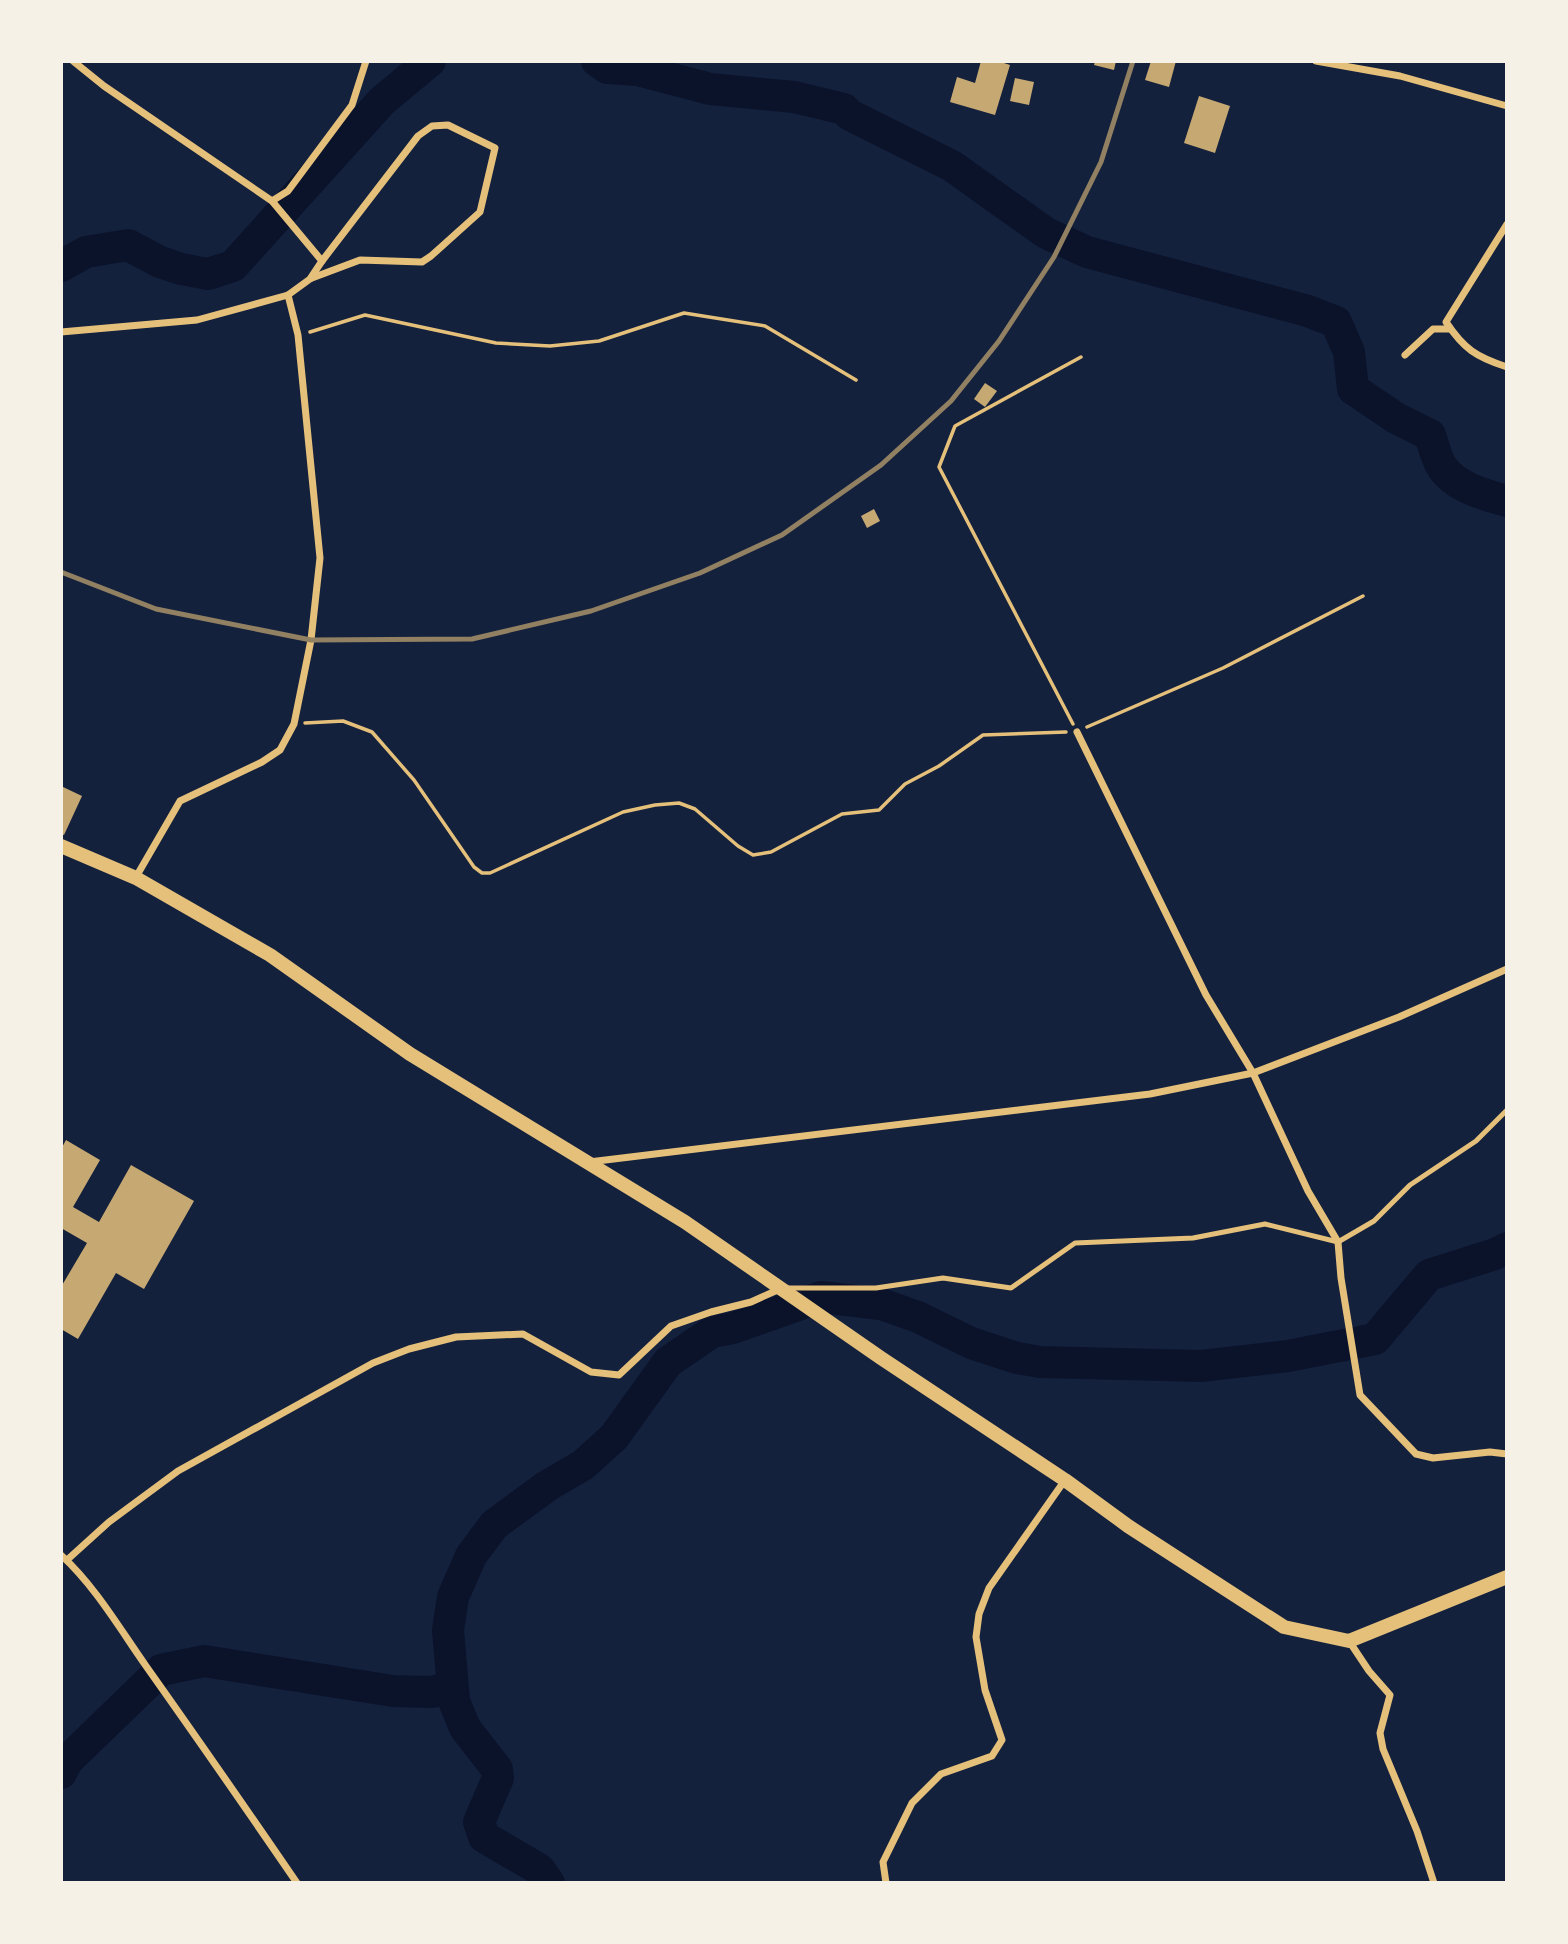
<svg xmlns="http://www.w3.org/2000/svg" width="1568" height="1944" font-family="'Playfair Display',serif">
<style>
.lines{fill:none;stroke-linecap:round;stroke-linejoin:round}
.river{stroke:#0b132b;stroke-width:32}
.building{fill:#c6a872}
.path{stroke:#e5c07b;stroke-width:3.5}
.service{stroke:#e5c07b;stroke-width:5}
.minor{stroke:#e5c07b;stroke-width:7}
.secondary{stroke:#e5c07b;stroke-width:14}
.rail{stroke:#918062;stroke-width:5}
</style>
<rect width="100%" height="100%" fill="#14213d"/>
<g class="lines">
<g class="river">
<path d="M597 61 607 68 638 70 710 89 794 97 844 109 850 115 952 166 1046 233 1087 252 1308 311 1336 322 1349 352 1353 389 1396 418 1430 435C1434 446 1436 458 1442 467 1455 487 1485 495 1507 501"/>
<polyline points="61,266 86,252 128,245 160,262 181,269 208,274 233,266 382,101 430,61"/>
<polyline points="61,1773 67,1761 161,1670 204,1661 393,1691 432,1692 451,1687"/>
<polyline points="549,1883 539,1869 484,1837 479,1822 498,1778 497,1769 465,1728 454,1701 448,1630 453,1597 471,1556 494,1525 547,1486 583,1465 614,1437 668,1362 712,1332 733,1328 821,1297 881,1304 918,1317 971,1343 1017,1358 1040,1362 1201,1366 1288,1356 1375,1339 1429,1275 1495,1254 1507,1248"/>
</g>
</g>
<g class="building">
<polygon points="981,61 998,61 1010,65 995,115 950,102 957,77 975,83"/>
<polygon points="1095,61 1116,61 1114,70 1094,65"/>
<polygon points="1151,61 1176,61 1169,87 1145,80"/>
<polygon points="1015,78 1034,82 1029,105 1010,101"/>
<polygon points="1199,96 1230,106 1215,153 1184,143"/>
<polygon points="985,383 997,391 985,407 974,399"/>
<polygon points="874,509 880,521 867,528 861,516"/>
<polygon points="63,787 82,796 64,835 61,834"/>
<polygon points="66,1140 100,1160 73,1207 99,1222 131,1165 194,1201 144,1289 116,1273 78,1339 61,1329 61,1287 87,1243 61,1228 61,1149"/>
</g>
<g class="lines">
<g class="path">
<polyline points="310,332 365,315 496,343 550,346 599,341 684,313 765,326 856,380"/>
<polyline points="305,723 343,721 372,732 414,780 474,867 482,873 490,873 623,812 655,805 679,803 695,809 738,846 753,855 771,852 842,814 879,810 905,784 939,766 983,735 1066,732"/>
<polyline points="1073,724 939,467 955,426 1081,357"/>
<polyline points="1087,727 1223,668 1363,596"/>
</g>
<polyline class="service" points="788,1288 876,1288 943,1278 1011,1288 1075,1243 1193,1238 1265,1224 1338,1242 1374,1221 1410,1185 1476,1141 1507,1110"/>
<g class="minor">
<polyline points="1316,61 1400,76 1507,106"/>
<polyline points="272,201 288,191 352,105 366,61"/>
<path d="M1507 224 1446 322C1464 349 1476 357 1507 367"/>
<polyline points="312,278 360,260 422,262 431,256 480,212 495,148 448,125 432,126 418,136 322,261"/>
<polyline points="61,332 197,320 288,295 310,279 322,261 272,201 104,86 73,61"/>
<polyline points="1405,355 1433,329 1450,329"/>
<polyline points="1077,732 1206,995 1253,1073 1308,1191 1338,1242 1341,1278 1360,1395 1416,1454 1433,1458 1490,1452 1507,1454"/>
<polyline points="136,877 180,801 262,762 280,750 294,724 311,640 320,558 298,335 288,295"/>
<polyline points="589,1162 1150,1094 1253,1073 1399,1017 1507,969"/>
<path d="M61 1555C95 1586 120 1629 146 1666 197 1738 247 1810 297 1883"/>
<polyline points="67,1560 109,1522 178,1471 373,1363 409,1349 456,1337 523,1334 591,1372 619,1375 671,1326 711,1312 751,1302 782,1288"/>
<polyline points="1349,1641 1369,1671 1390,1695 1380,1733 1383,1749 1417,1831 1434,1883"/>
<polyline points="886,1883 883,1862 912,1803 941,1774 992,1756 1002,1740 985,1690 976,1637 979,1614 989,1588 1065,1480"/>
</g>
<polyline class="secondary" points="61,846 136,878 270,955 410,1054 685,1222 881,1358 1065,1480 1128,1526 1284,1627 1349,1641 1507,1577"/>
<polyline class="rail" points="61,572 156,609 311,640 472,639 591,611 700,573 782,535 881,465 951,401 999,341 1054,257 1101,162 1133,61"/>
</g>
<rect width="1568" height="1944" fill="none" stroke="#f6f1e7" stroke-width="126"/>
</svg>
